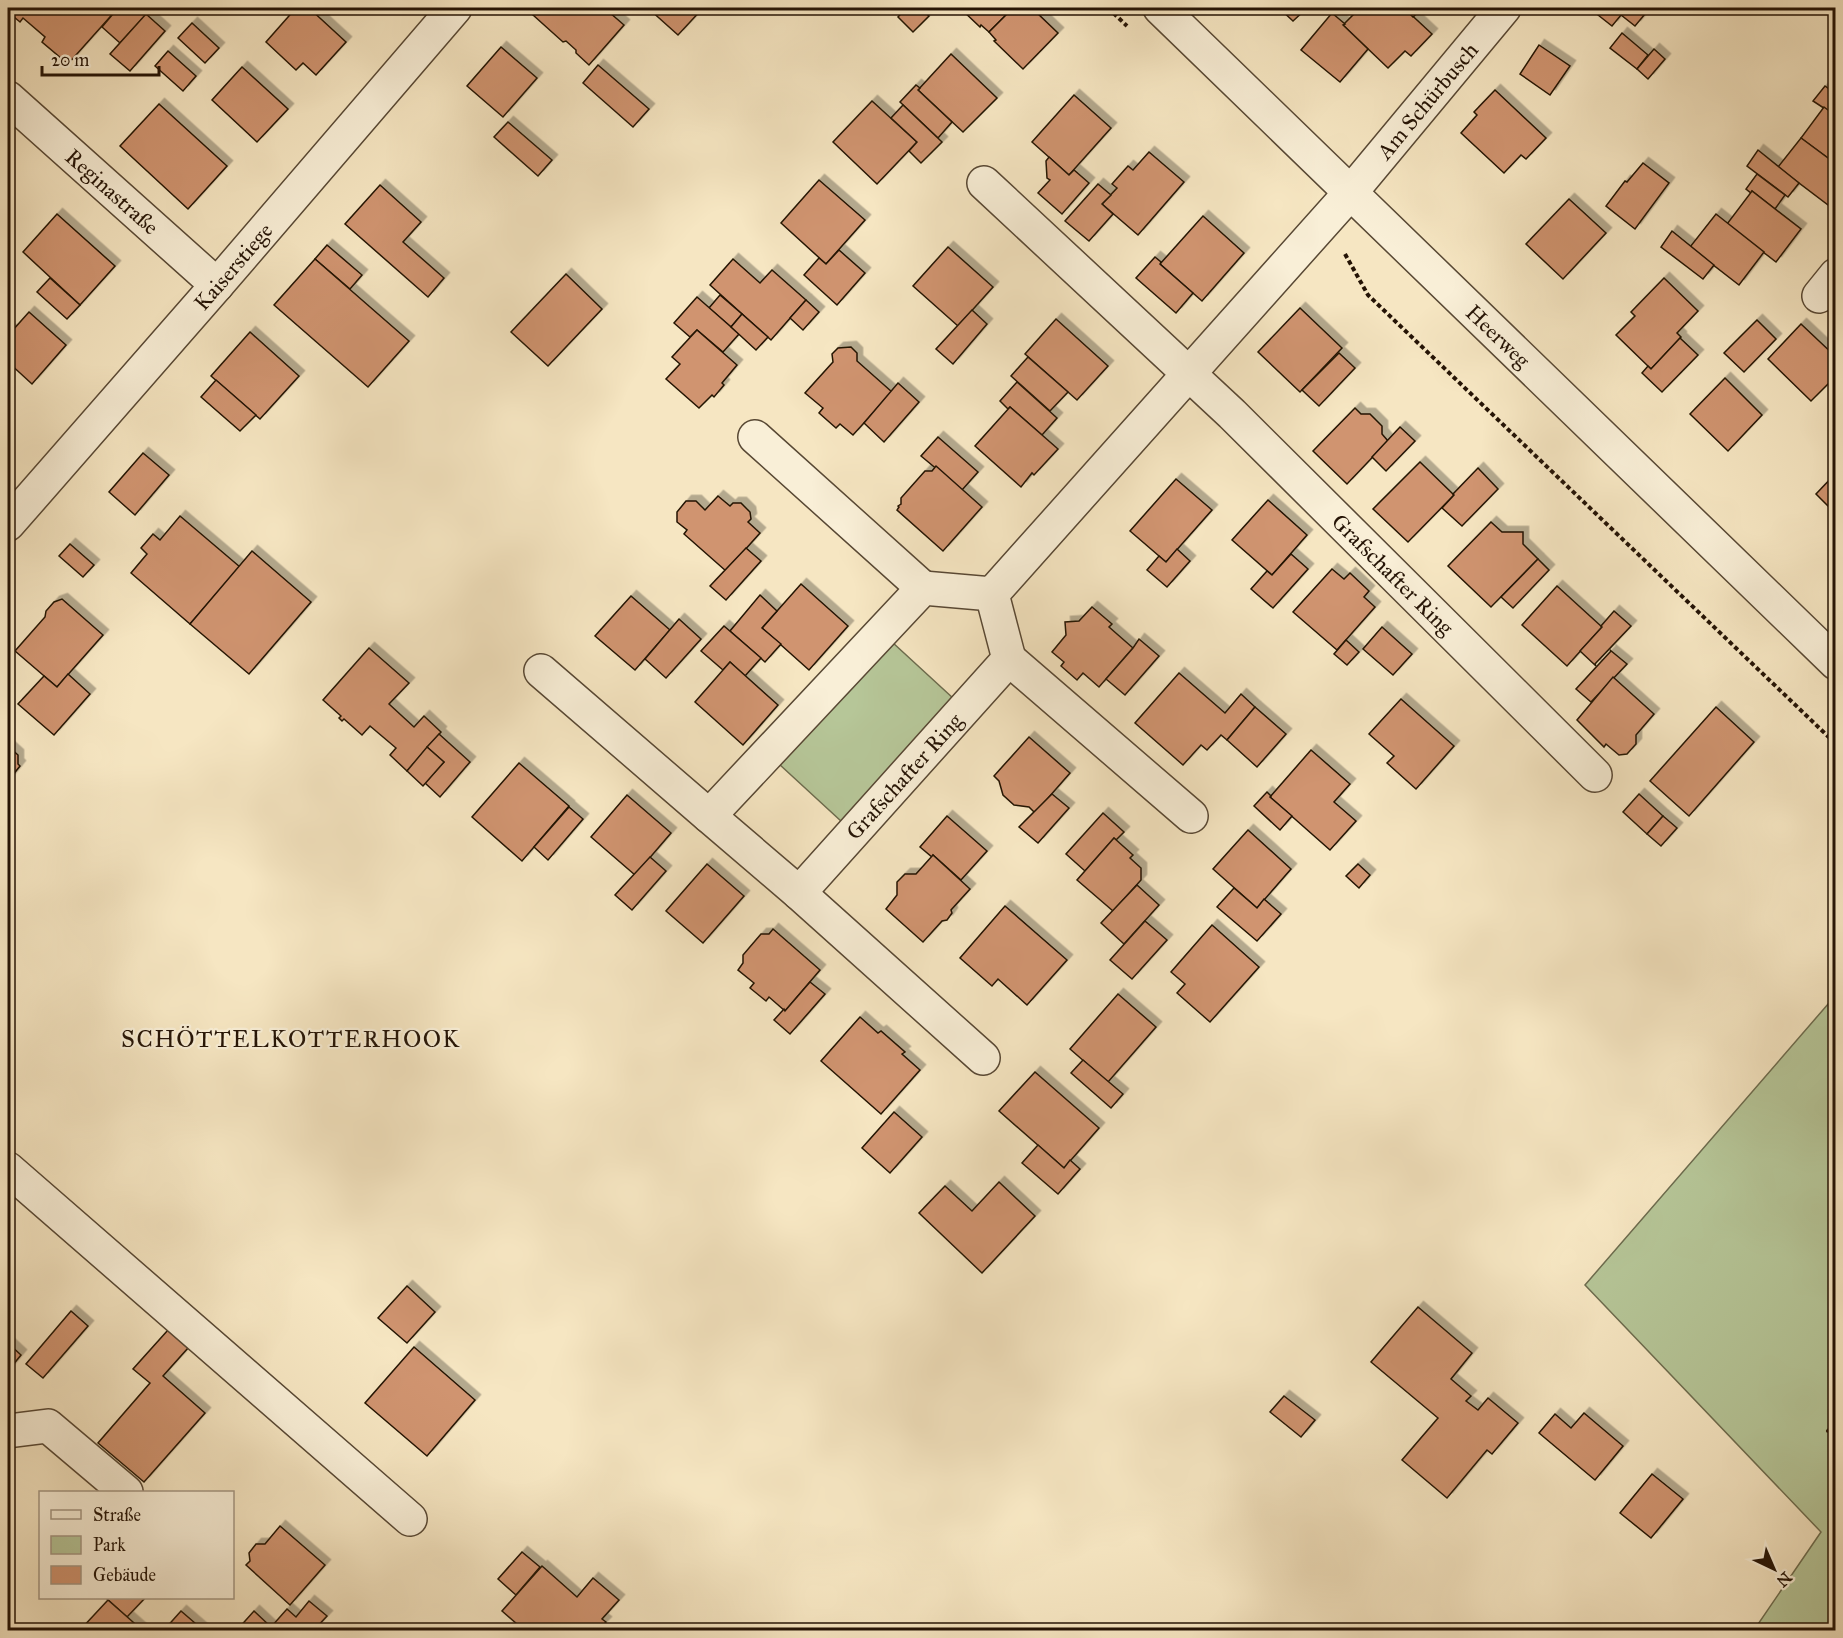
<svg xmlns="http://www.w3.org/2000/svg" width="1843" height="1638" font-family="'IM FELL Great Primer',serif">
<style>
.green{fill:#b6c698;stroke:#6d6c4e;stroke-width:1.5}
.building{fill:#d09470;stroke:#241305;stroke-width:1.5;filter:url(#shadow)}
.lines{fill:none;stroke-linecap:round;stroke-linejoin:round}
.minor-casing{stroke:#584834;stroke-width:36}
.path{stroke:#241305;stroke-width:4;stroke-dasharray:4.5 3;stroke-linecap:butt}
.minor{stroke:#f9efd7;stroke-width:33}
.labels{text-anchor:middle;stroke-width:4.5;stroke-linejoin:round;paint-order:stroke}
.street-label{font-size:22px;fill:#241305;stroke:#f9efd7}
.neighbourhood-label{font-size:24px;letter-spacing:1.5px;fill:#241305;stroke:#f9efd7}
</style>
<defs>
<filter id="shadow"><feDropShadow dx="5.5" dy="-5.5" stdDeviation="0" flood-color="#0004"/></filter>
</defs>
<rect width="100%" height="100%" fill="#f6e6c2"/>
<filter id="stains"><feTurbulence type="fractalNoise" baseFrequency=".00333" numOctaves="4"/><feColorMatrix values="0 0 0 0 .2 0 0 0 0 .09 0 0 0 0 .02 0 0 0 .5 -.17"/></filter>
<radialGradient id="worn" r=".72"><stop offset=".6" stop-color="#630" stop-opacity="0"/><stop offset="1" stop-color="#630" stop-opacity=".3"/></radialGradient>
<g class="green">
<polygon points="892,642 954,699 842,822 779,764"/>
<polygon points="1835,996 1835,1630 1754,1630 1821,1532 1585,1285"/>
</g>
<g class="building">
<polygon points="8,8 118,8 68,64 42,42 45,37 23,18 20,22 8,12"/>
<polygon points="118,8 152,8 120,43 102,27"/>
<polygon points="296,8 309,8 346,42 316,75 303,63 296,70 266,42"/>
<polygon points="527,8 613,8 609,12 624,25 589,65 576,53 576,50 566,41 563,42 533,15 534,14"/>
<polygon points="650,8 703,8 678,35 649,9"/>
<polygon points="906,8 920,8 929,16 913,32 898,17"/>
<polygon points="960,8 1013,8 989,32 981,25 980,27"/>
<polygon points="1013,8 1035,8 1034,10 1058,33 1023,69 994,41 996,40 989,32"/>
<polygon points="1279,8 1307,8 1293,21"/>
<polygon points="1360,8 1404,8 1432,34 1411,56 1405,51 1388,68 1343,25"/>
<polygon points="1404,8 1423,8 1413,17"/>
<polygon points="1604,8 1650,8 1635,26 1621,15 1612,26 1598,15"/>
<polygon points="1332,13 1345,24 1343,25 1368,49 1340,82 1301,50"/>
<polygon points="146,14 165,31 130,71 110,54"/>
<polygon points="192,23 219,48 205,63 178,38"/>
<polygon points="1622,33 1648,55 1637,69 1610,48"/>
<polygon points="1539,45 1570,66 1550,95 1520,74"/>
<polygon points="501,47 537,78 503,117 467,86"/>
<polygon points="1654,49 1665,59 1648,79 1637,69"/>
<polygon points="168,51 196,76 183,91 155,66"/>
<polygon points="951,54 997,98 963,132 918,90"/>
<polygon points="598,65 649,109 633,127 583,83"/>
<polygon points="242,67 288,109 257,142 212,100"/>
<polygon points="916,85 920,88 918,90 952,122 938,138 900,102"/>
<polygon points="1825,86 1836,94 1836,116 1813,101"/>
<polygon points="1495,90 1546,138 1526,159 1521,155 1504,173 1461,133 1477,115 1474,112"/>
<polygon points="1074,95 1111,128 1069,175 1032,142"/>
<polygon points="872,101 917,142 877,184 833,142"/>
<polygon points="159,104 227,166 188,209 120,146"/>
<polygon points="903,105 942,142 921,163 909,151 917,142 891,118"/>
<polygon points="1824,107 1836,116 1836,164 1801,138"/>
<polygon points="508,122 552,160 538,176 494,137"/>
<polygon points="1801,138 1836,164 1836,211 1778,167"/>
<polygon points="1758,150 1799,183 1788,197 1747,166"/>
<polygon points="1149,152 1184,182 1138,235 1102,204 1117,188 1112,184 1128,166 1133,170"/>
<polygon points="1049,157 1069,175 1074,170 1089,183 1062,214 1038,193 1050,180 1047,178 1046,161"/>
<polygon points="1643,163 1669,183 1635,229 1606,206 1625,181 1627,182"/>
<polygon points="1757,174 1785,195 1775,209 1752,191 1751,193 1746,189"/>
<polygon points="819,180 865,220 826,264 781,223"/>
<polygon points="1098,184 1111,195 1102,204 1113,214 1089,241 1065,221"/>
<polygon points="380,185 421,222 403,242 444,278 428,297 345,224"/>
<polygon points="1752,191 1801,229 1776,262 1727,224"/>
<polygon points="1569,199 1606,233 1563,279 1526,244"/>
<polygon points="57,214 115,266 80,305 23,252"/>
<polygon points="1716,214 1764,252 1739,285 1690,247"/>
<polygon points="1203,216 1244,253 1202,301 1160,264"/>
<polygon points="1672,231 1714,265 1703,279 1661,247"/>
<polygon points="327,245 362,275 350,289 315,259"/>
<polygon points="948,247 993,287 958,326 913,286"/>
<polygon points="839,250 865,273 837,305 804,275 819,258 826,264"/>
<polygon points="1155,257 1161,262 1160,264 1193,293 1176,313 1136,278"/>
<polygon points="315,259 409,341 368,387 274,305"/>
<polygon points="733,259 760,283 772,270 806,300 771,340 710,285"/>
<polygon points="566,274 602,309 548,366 511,332"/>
<polygon points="50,278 80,305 67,319 37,292"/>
<polygon points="1664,278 1698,311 1677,333 1681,337 1651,369 1616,335 1635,316 1631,312"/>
<polygon points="720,295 742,314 731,327 709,308"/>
<polygon points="697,297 739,334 723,352 697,330 690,337 674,323"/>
<polygon points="806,300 819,312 803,330 790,318"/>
<polygon points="1300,308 1342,348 1300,392 1258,352"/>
<polygon points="972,310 987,324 953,364 936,349"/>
<polygon points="29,312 66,345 32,384 8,362 8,333 10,330 12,331"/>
<polygon points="742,314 768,337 756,350 731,327"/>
<polygon points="1056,319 1108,366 1077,400 1025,354"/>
<polygon points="1757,320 1776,339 1744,372 1724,353"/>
<polygon points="1801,324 1836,357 1836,376 1811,401 1768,359"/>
<polygon points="697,330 737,365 722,383 724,385 714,397 712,395 699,408 666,379 680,364 672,357"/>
<polygon points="250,332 299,376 260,419 211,376"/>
<polygon points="1680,338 1698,355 1662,392 1642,373 1648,366 1651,369"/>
<polygon points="851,347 857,353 857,361 892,392 853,435 840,424 836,428 819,413 823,408 805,393 833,362 832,354 838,348"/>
<polygon points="1339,353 1355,368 1319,406 1302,390"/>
<polygon points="1028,357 1068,392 1050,411 1011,376"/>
<polygon points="1725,378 1762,415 1728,451 1690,414"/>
<polygon points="216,380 256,415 240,431 201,397"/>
<polygon points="1017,382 1057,418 1042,435 1010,407 1008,409 1000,401"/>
<polygon points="898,383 919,402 884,442 864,423"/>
<polygon points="1010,407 1058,449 1034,475 1032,473 1021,487 975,446"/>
<polygon points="1355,408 1361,414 1370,414 1382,426 1382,434 1388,441 1347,484 1313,451"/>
<polygon points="1400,427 1415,441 1386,471 1372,457"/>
<polygon points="938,437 978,472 962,490 921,456"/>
<polygon points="143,453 169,475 135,515 109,492"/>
<polygon points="1420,462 1454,495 1408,542 1373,509"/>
<polygon points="936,466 982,507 943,551 897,510 899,507 898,506 901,504 901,498 925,471 932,471"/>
<polygon points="1478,468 1498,489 1462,526 1442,508 1454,495 1453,494"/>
<polygon points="1836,473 1836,509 1833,511 1816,494"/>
<polygon points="1176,479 1212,510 1166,562 1130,531"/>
<polygon points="718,496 730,506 733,503 741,503 750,512 751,519 748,522 760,533 726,571 684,534 687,530 677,522 677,512 686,501 696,501 705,510"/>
<polygon points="1268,500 1307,535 1272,575 1232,540"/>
<polygon points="180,516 240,567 190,624 131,573 147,554 141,548 153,534 160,540"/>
<polygon points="1491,522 1502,532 1523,532 1523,544 1538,559 1491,607 1448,566"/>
<polygon points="70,544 94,565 83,577 59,556"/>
<polygon points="746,548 761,561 726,600 710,586"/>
<polygon points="1177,549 1190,561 1167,587 1147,570 1159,556 1166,562"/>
<polygon points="252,551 311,602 249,674 190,624"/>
<polygon points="1291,554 1308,569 1273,608 1251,589 1267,571 1272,575"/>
<polygon points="1538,559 1549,570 1513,608 1501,597"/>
<polygon points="1332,569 1344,579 1350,573 1369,591 1364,597 1375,607 1337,650 1293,612"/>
<polygon points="801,584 848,626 809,670 762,628"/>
<polygon points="1557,586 1602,627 1567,666 1522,625"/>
<polygon points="760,595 777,611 762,628 781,644 765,662 730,631"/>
<polygon points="631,596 670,630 635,670 595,636"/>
<polygon points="62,599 103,635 57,687 15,651 45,617 46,611 54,602"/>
<polygon points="1092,607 1112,624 1109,627 1133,648 1099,687 1083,673 1077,680 1061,666 1064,662 1052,652 1066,635 1065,622 1079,621"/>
<polygon points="1614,611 1631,626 1595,664 1596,666 1580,651 1602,627 1601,626"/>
<polygon points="679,619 701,639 666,678 645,659"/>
<polygon points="724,626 761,658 745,676 730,662 723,670 701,651"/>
<polygon points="1382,627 1412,654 1393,675 1363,649"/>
<polygon points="1139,639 1159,656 1125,695 1106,679 1133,648"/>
<polygon points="1346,640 1359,652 1347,665 1334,654"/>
<polygon points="369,648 409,683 389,704 414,727 424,716 441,732 407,771 390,755 396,748 370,726 362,735 344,719 342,721 339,718 341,716 323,700"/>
<polygon points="1610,650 1627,664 1591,702 1576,689 1611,651"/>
<polygon points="730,662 778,705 743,745 695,702"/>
<polygon points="1179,673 1225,713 1241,694 1255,707 1227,740 1221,735 1207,750 1201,745 1183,765 1135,723"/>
<polygon points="68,674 90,694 54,735 18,704 44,676 57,687"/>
<polygon points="1613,677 1654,714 1636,735 1636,744 1627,754 1619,755 1606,744 1604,747 1577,720"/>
<polygon points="1401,699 1454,746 1416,789 1387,763 1394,756 1369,734"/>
<polygon points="1255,707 1286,734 1257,767 1227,740"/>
<polygon points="1716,707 1754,742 1689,816 1650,781"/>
<polygon points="439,734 470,762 440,797 425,783 444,762 427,747"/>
<polygon points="1029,737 1070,773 1035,813 1029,807 1014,805 1003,795 999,781 994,776"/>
<polygon points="8,746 18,755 18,764 20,766 8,781"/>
<polygon points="427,747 444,762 423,786 407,771"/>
<polygon points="1311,750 1350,784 1334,802 1356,821 1330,850 1270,797"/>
<polygon points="519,763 569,806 522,861 472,817"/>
<polygon points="1267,792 1271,796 1270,797 1292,816 1280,830 1254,806"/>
<polygon points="1052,794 1069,808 1038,843 1019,827"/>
<polygon points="1639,794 1663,816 1647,834 1623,812"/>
<polygon points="627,795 671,833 635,875 591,837"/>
<polygon points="569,807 583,819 548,860 534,847"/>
<polygon points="1103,813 1124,832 1116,840 1114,838 1085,871 1066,854"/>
<polygon points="947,816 987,851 961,880 933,855 932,857 920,847"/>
<polygon points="1663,816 1677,828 1661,846 1647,834"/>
<polygon points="1248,830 1291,869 1257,908 1213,869"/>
<polygon points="1114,838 1133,855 1130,858 1141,868 1141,880 1113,911 1077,880"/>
<polygon points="933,855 970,889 951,910 952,913 947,920 942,921 923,942 886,909 897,895 897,882 905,874 916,874"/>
<polygon points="650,857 666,871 632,910 615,895"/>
<polygon points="707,864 744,896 703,943 666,911"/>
<polygon points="1358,864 1370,875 1359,888 1346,876"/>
<polygon points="1137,885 1159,905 1124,944 1101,923"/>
<polygon points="1234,888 1257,908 1264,899 1281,914 1257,941 1217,907"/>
<polygon points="1005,906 1067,960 1027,1005 998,979 992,986 960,958"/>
<polygon points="1145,921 1167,940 1132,979 1110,960"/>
<polygon points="1212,925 1259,967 1210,1022 1177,993 1185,984 1171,972"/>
<polygon points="773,929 820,970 785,1011 769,997 766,1001 750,988 754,983 738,970 743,963 743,955 761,934 769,934"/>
<polygon points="810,982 825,994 790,1034 774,1020 784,1009 785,1011"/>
<polygon points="1118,994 1156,1027 1108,1082 1070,1049"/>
<polygon points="860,1017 878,1033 881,1031 905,1052 902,1054 920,1070 881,1114 821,1061"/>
<polygon points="1083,1060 1123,1094 1111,1108 1071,1073"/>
<polygon points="1035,1072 1099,1128 1064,1168 999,1111"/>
<polygon points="894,1112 922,1137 890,1173 862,1148"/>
<polygon points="1038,1145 1064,1168 1070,1160 1080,1169 1058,1194 1022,1163"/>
<polygon points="999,1182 1035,1216 982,1273 919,1213 945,1186 972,1211"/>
<polygon points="407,1286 435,1312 407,1343 378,1318"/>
<polygon points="1418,1307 1472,1353 1451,1379 1471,1396 1466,1401 1478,1410 1488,1398 1518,1423 1492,1454 1487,1450 1447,1498 1402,1460 1438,1418 1371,1362"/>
<polygon points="71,1311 88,1326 43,1378 26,1364"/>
<polygon points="168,1330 188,1348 163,1376 205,1413 144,1482 98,1443 150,1383 133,1369"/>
<polygon points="8,1343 21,1355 8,1371"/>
<polygon points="414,1347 475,1400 427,1456 365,1403"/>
<polygon points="1284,1396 1315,1420 1301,1437 1270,1412"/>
<polygon points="1584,1413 1623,1446 1595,1480 1539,1433 1555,1414 1571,1428"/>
<polygon points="1652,1474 1683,1499 1651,1538 1620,1513"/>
<polygon points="280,1526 325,1565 290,1605 246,1565 250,1561 249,1553 256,1544 265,1544"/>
<polygon points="522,1552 540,1567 516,1595 498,1579"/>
<polygon points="542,1566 577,1597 593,1578 619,1600 602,1619 606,1622 598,1630 524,1630 502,1611"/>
<polygon points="106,1598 145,1598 127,1617"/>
<polygon points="108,1600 142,1630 83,1630 81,1629"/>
<polygon points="309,1601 327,1616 314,1630 276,1630 271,1627 287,1609 296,1617"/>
<polygon points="181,1611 203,1630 164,1630"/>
<polygon points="254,1611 271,1627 276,1630 237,1630"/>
</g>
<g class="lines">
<defs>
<g id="minor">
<path id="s1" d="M1160 8 1836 663"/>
<path id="s2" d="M8 98 217 285"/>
<path id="s3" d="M984 183 1232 414 1595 775"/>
<polyline points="1819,296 1836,275"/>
<polyline points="755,437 923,588"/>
<path id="s4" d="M8 524 217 285 455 8"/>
<path id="s5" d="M992 594 1009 659 799 893 709 816 923 588 992 594 1351 192 1504 8"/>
<polyline points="1009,659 1191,816"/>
<polyline points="541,671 709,816"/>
<polyline points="799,893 983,1058"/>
<polyline points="8,1169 410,1519"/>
<polyline points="8,1431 48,1426 126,1492"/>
</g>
</defs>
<use href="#minor" class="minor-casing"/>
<g class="path">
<polyline points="1108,8 1127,26"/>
<polyline points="1345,254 1368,295 1836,744"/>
<polyline points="1836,1423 1828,1431 1836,1437"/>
</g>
<use href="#minor" class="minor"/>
</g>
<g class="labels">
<g class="street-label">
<text dy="8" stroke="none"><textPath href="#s5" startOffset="1540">Am Schürbusch</textPath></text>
<text dy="8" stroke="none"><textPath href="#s2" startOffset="140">Reginastraße</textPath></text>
<text dy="8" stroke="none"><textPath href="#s4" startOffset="342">Kaiserstiege</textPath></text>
<text dy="8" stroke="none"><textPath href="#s1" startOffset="471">Heerweg</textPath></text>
<text dy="8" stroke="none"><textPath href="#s3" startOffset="566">Grafschafter Ring</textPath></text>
<text transform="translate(904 776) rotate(-48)" y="8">Grafschafter Ring</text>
</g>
<g class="neighbourhood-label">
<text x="291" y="1047">SCHÖTTELKOTTERHOOK</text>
</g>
</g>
<rect width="1843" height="1638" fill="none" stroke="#f6e6c2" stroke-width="30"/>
<rect x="9" y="9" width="1825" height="1620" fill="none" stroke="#241305" stroke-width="3"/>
<rect x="15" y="15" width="1813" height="1608" fill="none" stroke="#241305" stroke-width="1.5"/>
<rect x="39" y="1491" width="195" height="108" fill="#f9efd7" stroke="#a49783" stroke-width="1.5"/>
<rect x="51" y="1510" width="30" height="9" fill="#f9efd7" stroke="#a49783" stroke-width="1.5"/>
<text x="93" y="1521" font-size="18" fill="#241305">Straße</text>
<rect x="51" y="1536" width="30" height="18" fill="#b6c698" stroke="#a49783" stroke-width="1.5"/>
<text x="93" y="1551" font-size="18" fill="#241305">Park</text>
<rect x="51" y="1566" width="30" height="18" fill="#d09470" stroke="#a49783" stroke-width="1.5"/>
<text x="93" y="1581" font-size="18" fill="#241305">Gebäude</text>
<g transform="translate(1774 1569) rotate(136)" stroke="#f9efd7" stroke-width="4.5" paint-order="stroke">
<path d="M0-4.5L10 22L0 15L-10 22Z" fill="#241305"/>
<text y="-9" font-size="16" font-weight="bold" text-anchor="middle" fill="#241305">N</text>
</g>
<path d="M42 66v9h117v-9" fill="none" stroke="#241305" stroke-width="3"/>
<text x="51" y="66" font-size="18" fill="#241305" stroke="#f9efd7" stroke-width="4.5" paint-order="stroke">20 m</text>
<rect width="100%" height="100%" filter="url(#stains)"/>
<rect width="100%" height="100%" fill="url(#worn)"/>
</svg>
